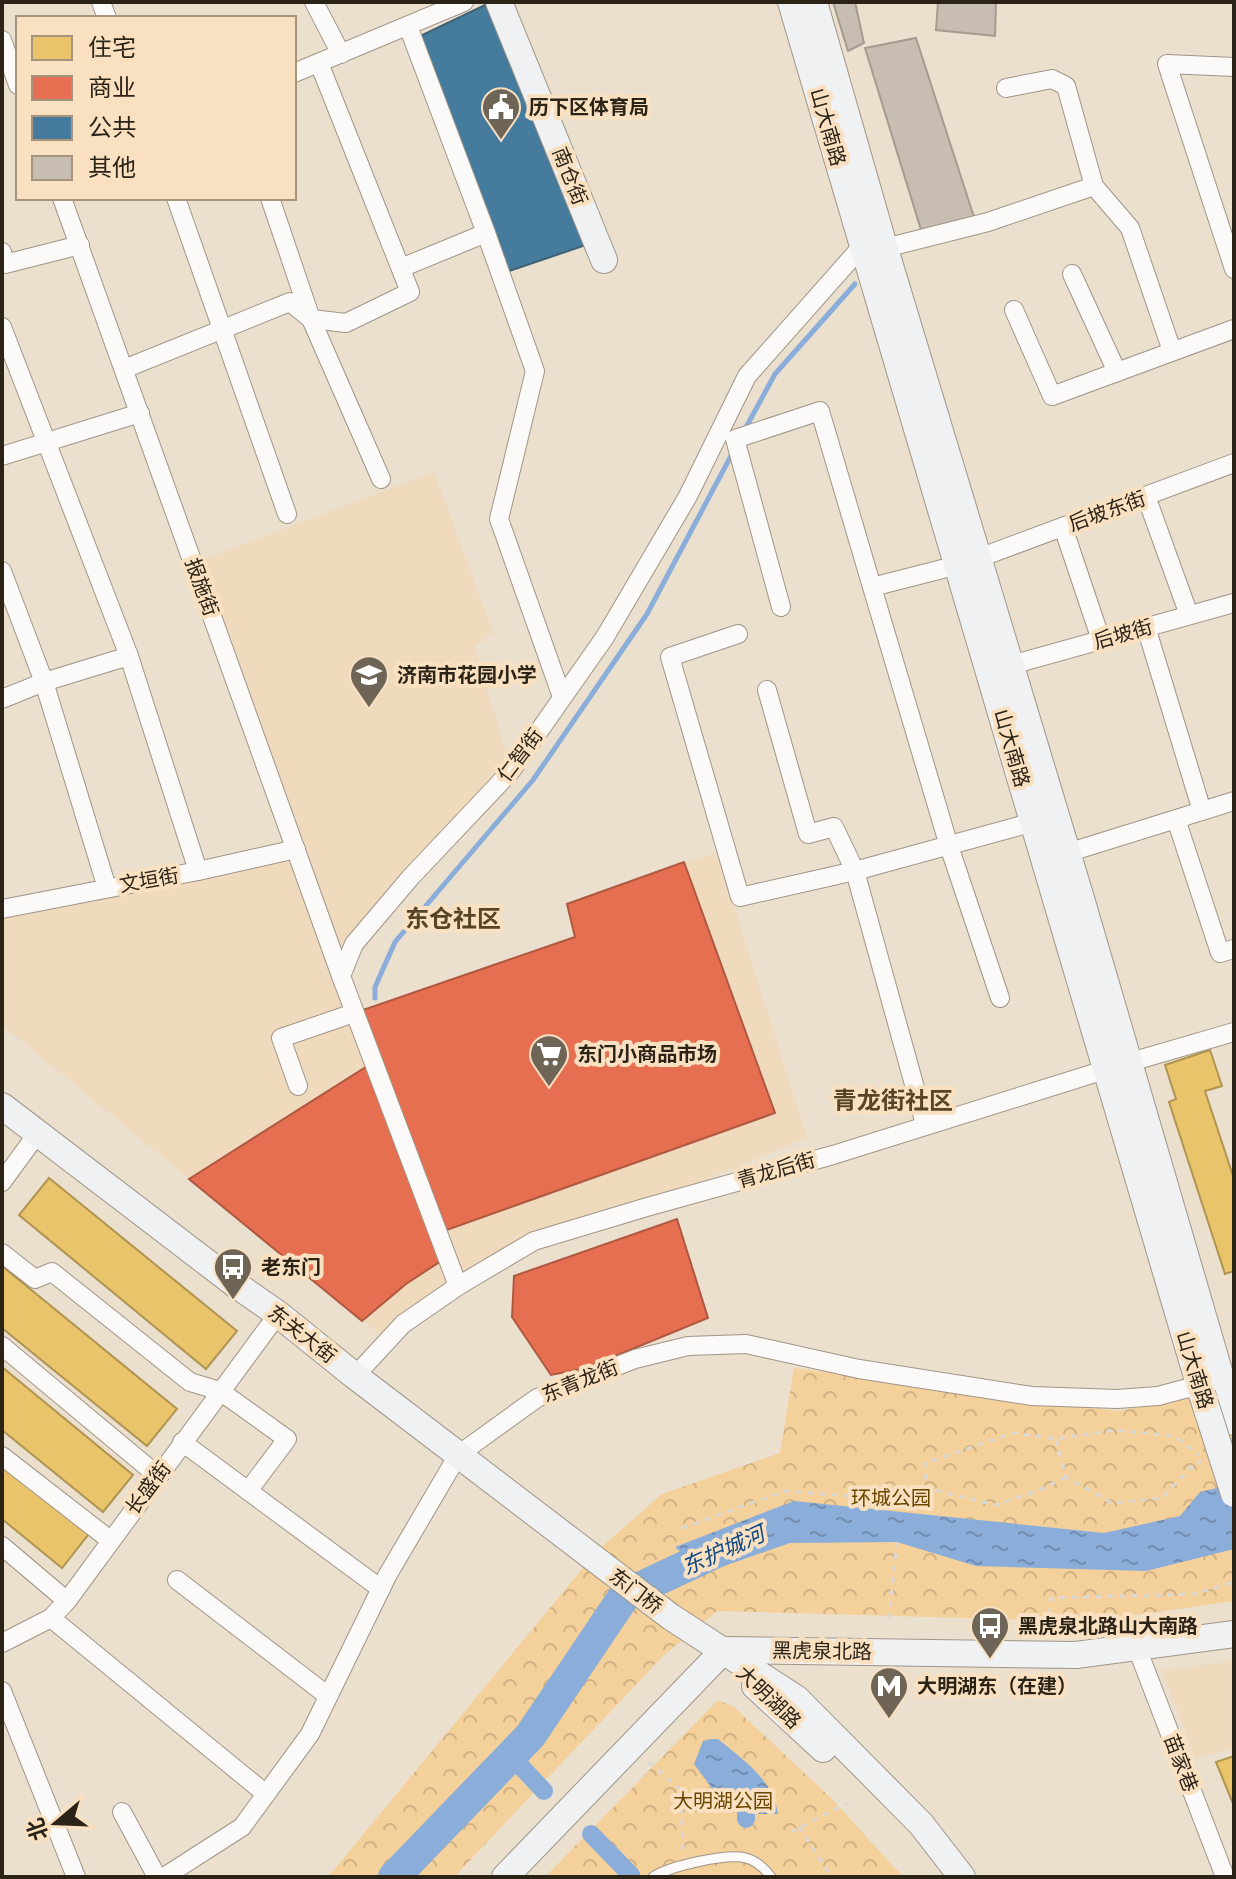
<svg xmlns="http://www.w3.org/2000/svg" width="1236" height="1879" font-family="'Golos Text','Noto Sans SC',sans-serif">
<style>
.built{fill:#efdabe}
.forest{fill:url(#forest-crowns)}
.water{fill:url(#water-ripples)}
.homes{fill:#e9c46a;stroke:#b09451;stroke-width:2}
.shops{fill:#e76f51;stroke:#af5840;stroke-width:2}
.public{fill:#457b9d;stroke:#3e6175;stroke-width:2}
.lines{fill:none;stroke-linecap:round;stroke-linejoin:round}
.stream{stroke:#8aadda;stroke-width:5}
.canal{stroke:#8aadda;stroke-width:18}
.river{stroke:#8aadda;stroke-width:32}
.building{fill:#c7bdb0;stroke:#a59b8e;stroke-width:2}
.lane-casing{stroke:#9f9588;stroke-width:11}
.street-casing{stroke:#9f9588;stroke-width:20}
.secondary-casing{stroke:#9f9588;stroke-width:28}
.path{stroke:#ddd8d3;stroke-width:3;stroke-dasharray:6 6;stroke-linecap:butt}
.lane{stroke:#fcfaf8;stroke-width:9}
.street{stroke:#fcfaf8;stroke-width:18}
.secondary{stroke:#f0f1f2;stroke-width:26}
.secondary-bridge-casing{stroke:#9f9588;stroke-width:28;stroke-linecap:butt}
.secondary-bridge{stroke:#f0f1f2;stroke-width:26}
.labels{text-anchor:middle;stroke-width:8;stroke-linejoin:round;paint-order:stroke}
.poi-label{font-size:20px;font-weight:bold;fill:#2c2317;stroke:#f8e0c1;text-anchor:start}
.street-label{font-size:20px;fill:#2c2317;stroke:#f8e0c1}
.park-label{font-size:20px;fill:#6b4600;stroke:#f8e0c1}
.water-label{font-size:22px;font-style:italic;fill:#0e4787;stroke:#f8e0c1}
.quarter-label{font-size:24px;font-weight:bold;fill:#574428;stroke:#f8e0c1}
</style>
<defs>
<pattern id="forest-crowns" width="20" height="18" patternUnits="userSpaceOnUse" patternTransform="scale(2)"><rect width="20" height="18" fill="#f4d09a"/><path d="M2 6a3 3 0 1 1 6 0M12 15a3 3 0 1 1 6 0" fill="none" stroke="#d1b284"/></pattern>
<pattern id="water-ripples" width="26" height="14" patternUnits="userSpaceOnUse" patternTransform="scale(2)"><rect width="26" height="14" fill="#8aadda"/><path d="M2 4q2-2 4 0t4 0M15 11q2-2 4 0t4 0" fill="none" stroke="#718cb0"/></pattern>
</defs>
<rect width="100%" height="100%" fill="#ebdfce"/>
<g class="built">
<polygon points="434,472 493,632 475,647 511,771 341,976 355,1012 574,937 567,904 717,852 807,1138 677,1191 458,1286 387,1341 2,1025 2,909 296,849 194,563"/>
<polygon points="1234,1661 1234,1748 1195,1758 1162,1670"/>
</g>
<g class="forest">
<polygon points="794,1368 1117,1411 1234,1391 1234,1601 1137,1615 1036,1620 717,1611 663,1656 454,1877 328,1877 597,1551 662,1494 780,1453"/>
<polygon points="718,1700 734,1707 833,1800 903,1877 545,1877"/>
</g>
<g class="water">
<polygon points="1234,1484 1234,1549 1146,1571 976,1566 897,1542 790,1543 704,1573 675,1547 794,1501 1104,1533 1180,1516 1200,1492"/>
<path d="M711 1739H718C743 1760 773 1779 778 1814H746L728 1810 694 1764 703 1741Z"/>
</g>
<g class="homes">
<polygon points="1210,1050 1222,1086 1205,1091 1234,1179 1234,1271 1225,1274 1169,1102 1176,1099 1165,1065"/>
<polygon points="49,1178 237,1331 206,1369 19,1215"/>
<polygon points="2,1266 177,1409 147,1446 2,1328"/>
<polygon points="2,1367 133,1475 103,1512 2,1430"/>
<polygon points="2,1456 92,1530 62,1568 2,1519"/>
<polygon points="1234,1756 1234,1806 1216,1762"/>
</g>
<g class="shops">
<polygon points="684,862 775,1113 438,1233 447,1257 406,1284 362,1321 189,1179 372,1063 354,1013 575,937 567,904"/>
<polygon points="677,1219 708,1318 586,1368 551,1375 512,1317 514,1276"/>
</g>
<polygon class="public" points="491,2 589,244 506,272 414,39"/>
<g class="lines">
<g class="stream">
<polyline points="745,429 775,374 855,284"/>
<polyline points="375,998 375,987 395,942 533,780 647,614 733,452"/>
</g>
<g class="canal">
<polyline points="511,1756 544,1791"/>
<polyline points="746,1819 746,1814"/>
<polyline points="591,1834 631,1875"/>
</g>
<polyline class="river" points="394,1877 530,1736 625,1595 733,1544"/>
</g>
<g class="building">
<polygon points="833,2 855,2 864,43 848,51"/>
<polygon points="938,2 996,2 995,36 936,30"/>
<polygon points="916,38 974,217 922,233 865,48"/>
</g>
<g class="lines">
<defs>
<path id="lane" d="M653 1877C670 1866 727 1853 746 1858 757 1861 765 1869 771 1877"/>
<g id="street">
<polyline points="101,2 107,18"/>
<polyline points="314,2 341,54"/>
<polyline points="2,40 18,85"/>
<polyline points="1234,67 1167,64 1234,269"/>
<polyline points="294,73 464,2"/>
<polyline points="1094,186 1130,228 1172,351"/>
<polyline points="62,198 341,976"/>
<polyline points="176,198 287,514"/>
<polyline points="270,198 311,319 381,479"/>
<polyline points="486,233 535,371 499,519 562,697"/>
<polyline points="885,248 988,222 1094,186 1066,86 1052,79 1006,88"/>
<polyline points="2,252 5,264 80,245"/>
<polyline points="401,268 486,233 408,26"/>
<polyline points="1072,274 1117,372"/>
<polyline points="1014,310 1052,396 1234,329"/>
<polyline points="2,327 129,656 198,871"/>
<polyline points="124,369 290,302 311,319 346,323 410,292 319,63"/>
<polyline points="2,456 140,413"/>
<polyline points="1146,496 1189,615"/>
<polyline points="1063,527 1101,640"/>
<polyline points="979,558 1234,463"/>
<polyline points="958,565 872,587 949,846 1000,998"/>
<polyline points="2,571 44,682 107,888"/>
<polyline points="781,607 735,439 820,411 872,587"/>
<polyline points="1146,627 1202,811"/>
<polyline points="738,634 670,657 740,897 855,871 834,827 808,834 767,690"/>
<polyline points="1011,665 1234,603"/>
<polyline points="2,699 44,682 129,656"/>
<polyline points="1176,819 1220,953 1234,949"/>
<polyline points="1067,853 1234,801"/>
<polyline points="2,909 198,871 296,849"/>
<polyline points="298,1086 281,1038 354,1013"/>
<polyline points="925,1124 855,871 1034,822"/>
<polyline points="2,1182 37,1134"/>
<polyline points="2,1253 35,1279 52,1272 190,1382 220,1391 287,1439 248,1491"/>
<polyline points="458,1286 341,976 354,944 410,878 511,771 605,637 688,496 747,376 863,245"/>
<polyline points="2,1346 158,1476"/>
<polyline points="355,1376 403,1324 458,1286 534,1241 647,1207 833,1155 1127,1063 1234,1032"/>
<polyline points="182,1442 381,1589"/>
<polyline points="2,1456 110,1540"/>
<polyline points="2,1546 67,1601"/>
<polyline points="177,1580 328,1696"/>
<polyline points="51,1618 266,1794"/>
<polyline points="2,1643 51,1618 67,1601 278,1314"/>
<polyline points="1137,1648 1225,1877"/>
<polyline points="2,1691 76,1877"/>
<polyline points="122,1812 157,1877"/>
<polyline points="164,1877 242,1827 310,1734 387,1576 458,1455 537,1398 635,1359 688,1346 746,1344 859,1369 1032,1396 1117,1399 1158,1396 1207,1383"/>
</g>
<g id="secondary">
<polyline points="499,2 604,260"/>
<polyline points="791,2 1202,1394"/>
<polyline points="814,2 882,239 1080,895 1234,1422"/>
<polyline points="2,1106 235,1284 278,1314 355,1376 671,1617 797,1699 921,1824 962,1877"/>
<polyline points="755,1686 823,1749"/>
<polyline points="505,1877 724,1650 1076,1655 1234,1634"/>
</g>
</defs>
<use href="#lane" class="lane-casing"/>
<use href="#street" class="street-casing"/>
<use href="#secondary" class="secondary-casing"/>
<g class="path">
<polyline points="1056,1440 1066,1477 1112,1503 1162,1498 1194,1464 1201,1461"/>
<polyline points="1066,1477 1035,1492 995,1505 926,1488 925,1463 1013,1433 1056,1439 1115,1430 1174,1436 1199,1455"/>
<polyline points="682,1528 785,1491 914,1501 926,1488"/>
<polyline points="889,1619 897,1542"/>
<polyline points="1049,1626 1051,1598 1195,1594 1234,1582"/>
<polyline points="649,1762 681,1790 683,1853"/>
<polyline points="799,1827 832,1877"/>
<polyline points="791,1832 849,1802"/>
</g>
<use href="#lane" class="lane"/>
<use href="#street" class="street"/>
<use href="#secondary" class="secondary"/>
<defs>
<polyline id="secondary-bridge" points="1202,1394 1234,1494"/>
</defs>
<use href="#secondary-bridge" class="secondary-bridge-casing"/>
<use href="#secondary-bridge" class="secondary-bridge"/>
</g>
<defs>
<symbol id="civic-pin" viewBox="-11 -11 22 30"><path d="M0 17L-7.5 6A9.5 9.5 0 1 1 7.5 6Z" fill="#6f6557" stroke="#f8e0c1"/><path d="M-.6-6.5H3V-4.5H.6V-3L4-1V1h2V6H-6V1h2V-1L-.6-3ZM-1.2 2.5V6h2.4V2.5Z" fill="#fff"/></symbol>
<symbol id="school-pin" viewBox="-11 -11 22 30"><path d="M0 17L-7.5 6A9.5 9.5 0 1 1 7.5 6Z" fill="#6f6557" stroke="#f8e0c1"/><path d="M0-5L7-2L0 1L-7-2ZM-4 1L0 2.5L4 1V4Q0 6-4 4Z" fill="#fff"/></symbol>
<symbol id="supermarket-pin" viewBox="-11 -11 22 30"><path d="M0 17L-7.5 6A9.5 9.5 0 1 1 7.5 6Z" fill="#6f6557" stroke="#f8e0c1"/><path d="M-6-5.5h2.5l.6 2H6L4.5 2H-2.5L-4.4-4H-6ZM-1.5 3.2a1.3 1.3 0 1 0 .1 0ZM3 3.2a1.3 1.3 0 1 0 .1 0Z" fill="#fff"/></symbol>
<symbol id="bus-pin" viewBox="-11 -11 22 30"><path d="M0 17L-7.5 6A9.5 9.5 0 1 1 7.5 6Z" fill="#6f6557" stroke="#f8e0c1"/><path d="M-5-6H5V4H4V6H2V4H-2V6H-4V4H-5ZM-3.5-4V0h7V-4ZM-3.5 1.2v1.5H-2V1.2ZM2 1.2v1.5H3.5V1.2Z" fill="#fff"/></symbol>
<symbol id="metro-pin" viewBox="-11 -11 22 30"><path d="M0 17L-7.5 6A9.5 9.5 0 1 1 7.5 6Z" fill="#6f6557" stroke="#f8e0c1"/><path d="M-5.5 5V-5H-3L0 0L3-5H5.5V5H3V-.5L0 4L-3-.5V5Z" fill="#fff"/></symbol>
</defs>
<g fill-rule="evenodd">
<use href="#civic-pin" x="479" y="85" width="44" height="60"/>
<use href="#school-pin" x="347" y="653" width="44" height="60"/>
<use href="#supermarket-pin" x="527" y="1032" width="44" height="60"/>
<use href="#bus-pin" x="211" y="1245" width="44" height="60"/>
<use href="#bus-pin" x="968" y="1604" width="44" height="60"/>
<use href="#metro-pin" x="867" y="1664" width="44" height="60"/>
</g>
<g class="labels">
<g class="poi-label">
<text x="529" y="114">历下区体育局</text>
<text x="397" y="682">济南市花园小学</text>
<text x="577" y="1061">东门小商品市场</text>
<text x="261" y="1274">老东门</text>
<text x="1018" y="1633">黑虎泉北路山大南路</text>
<text x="917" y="1693">大明湖东（在建）</text>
</g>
<g class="street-label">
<text transform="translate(828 127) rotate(74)" y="7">山大南路</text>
<text transform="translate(570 176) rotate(68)" y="7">南仓街</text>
<text transform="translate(1107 511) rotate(-20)" y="7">后坡东街</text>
<text transform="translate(202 587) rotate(70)" y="7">报施街</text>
<text transform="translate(1123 634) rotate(-16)" y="7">后坡街</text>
<text transform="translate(1012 748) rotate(74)" y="7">山大南路</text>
<text transform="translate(520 755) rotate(-53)" y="7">仁智街</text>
<text transform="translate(149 880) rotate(-10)" y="7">文垣街</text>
<text transform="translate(776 1170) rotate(-16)" y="7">青龙后街</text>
<text transform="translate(302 1334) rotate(38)" y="7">东关大街</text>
<text transform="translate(1195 1370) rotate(73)" y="7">山大南路</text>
<text transform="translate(580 1381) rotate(-22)" y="7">东青龙街</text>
<text transform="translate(148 1488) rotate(-53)" y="7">长盛街</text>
<text transform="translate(636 1591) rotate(37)" y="7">东门桥</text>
<text transform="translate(822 1651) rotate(1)" y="7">黑虎泉北路</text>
<text transform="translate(769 1697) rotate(44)" y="7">大明湖路</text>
<text transform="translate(1181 1763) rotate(69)" y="7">苗家巷</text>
</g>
<g class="park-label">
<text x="891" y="1505">环城公园</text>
<text x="723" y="1808">大明湖公园</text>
</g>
<g class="water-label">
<text transform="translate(723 1550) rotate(-24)" y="8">东护城河</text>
</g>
<g class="quarter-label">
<text x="453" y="927">东仓社区</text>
<text x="893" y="1109">青龙街社区</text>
</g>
</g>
<rect width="1236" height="1879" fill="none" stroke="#2c2317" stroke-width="8"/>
<rect x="16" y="16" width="280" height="184" fill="#f8e0c1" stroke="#a6947d" stroke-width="2"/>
<rect x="32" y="36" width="40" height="24" fill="#e9c46a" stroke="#a6947d" stroke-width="2"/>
<text x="88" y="56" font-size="24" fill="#2c2317">住宅</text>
<rect x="32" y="76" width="40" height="24" fill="#e76f51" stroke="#a6947d" stroke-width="2"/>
<text x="88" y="96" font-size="24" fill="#2c2317">商业</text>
<rect x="32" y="116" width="40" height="24" fill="#457b9d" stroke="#a6947d" stroke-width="2"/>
<text x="88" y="136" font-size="24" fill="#2c2317">公共</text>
<rect x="32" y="156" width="40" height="24" fill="#c7bdb0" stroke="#a6947d" stroke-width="2"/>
<text x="88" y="176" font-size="24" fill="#2c2317">其他</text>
<g transform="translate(56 1823) rotate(251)" stroke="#f8e0c1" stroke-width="6" paint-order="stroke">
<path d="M0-6L14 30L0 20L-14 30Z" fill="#2c2317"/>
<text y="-12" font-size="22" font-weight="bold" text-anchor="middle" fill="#2c2317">北</text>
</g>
</svg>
